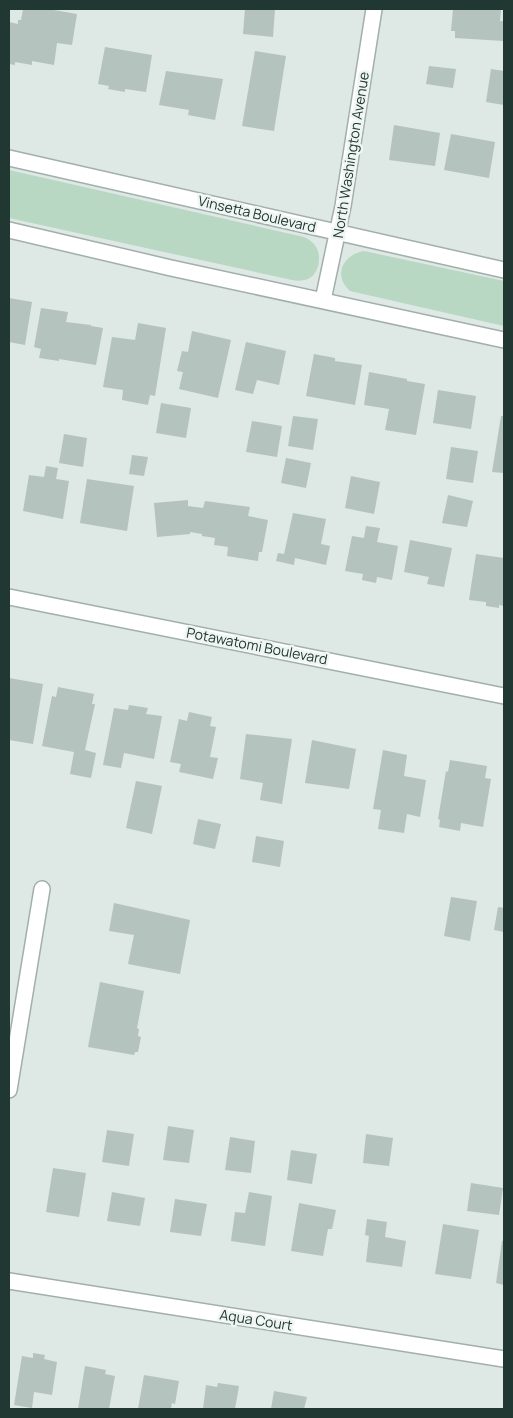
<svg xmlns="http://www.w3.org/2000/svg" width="513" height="1418" font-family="Manrope,sans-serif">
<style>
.green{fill:#b8d8c3}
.building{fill:#b4c3bd}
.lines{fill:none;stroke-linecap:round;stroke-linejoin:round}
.minor-casing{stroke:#a2afab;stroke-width:18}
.minor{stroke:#fff;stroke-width:15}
.labels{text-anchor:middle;stroke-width:5;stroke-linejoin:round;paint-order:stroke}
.street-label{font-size:14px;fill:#213732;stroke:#eef5f2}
</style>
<rect width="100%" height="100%" fill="#dee8e4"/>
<g class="green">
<path d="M9 170 304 237C309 239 313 242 316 247 322 256 319 274 308 279 303 281 297 281 292 280L9 218Z"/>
<path d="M364 251 504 281V326L350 291C333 276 342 255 364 251Z"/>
</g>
<g class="building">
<polygon points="23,9 48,9 77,14 72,45 57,43 54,65 32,61 32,65 15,62 15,65 9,64 9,22 18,24 18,20 21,20"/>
<polygon points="245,9 275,9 273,37 243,34"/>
<polygon points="453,9 501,9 500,21 504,21 504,41 455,38 455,31 451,31"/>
<polygon points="105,47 152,55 146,92 125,89 125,92 108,89 109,86 98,84"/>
<polygon points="255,51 286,56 274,131 242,126"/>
<polygon points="429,66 456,69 453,88 426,84"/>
<polygon points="491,69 504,71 504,105 486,102"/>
<polygon points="166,71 223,79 215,120 188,115 189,110 159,105"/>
<polygon points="394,125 440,133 435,166 389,160"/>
<polygon points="451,134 495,142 489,178 444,170"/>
<polygon points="9,298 32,302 25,345 9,342"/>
<polygon points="41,308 68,312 66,322 91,325 91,326 103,328 96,365 59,359 59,361 39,358 41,349 34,347"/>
<polygon points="138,323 166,328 155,396 150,395 148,405 122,400 123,390 103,387 112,337 135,340"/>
<polygon points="192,331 231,340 218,398 179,389 183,372 177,371 182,351 188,352"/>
<polygon points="246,342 286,351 279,385 257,380 253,394 235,390"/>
<polygon points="314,354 335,358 335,361 362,365 355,405 306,396"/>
<polygon points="369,372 407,379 407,381 425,384 416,435 385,430 389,409 364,405"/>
<polygon points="438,390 476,396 471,429 433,423"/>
<polygon points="161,403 191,408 186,438 156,433"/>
<polygon points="293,416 318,419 313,450 288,446"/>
<polygon points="501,416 504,416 504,473 492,472"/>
<polygon points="252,421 282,426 277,457 246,452"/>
<polygon points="64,434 87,438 83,467 59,463"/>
<polygon points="451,447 478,451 473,483 446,479"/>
<polygon points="132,455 148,457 144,476 129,474"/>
<polygon points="286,458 311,463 306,488 281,483"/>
<polygon points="46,466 58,468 56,479 69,481 63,519 23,511 29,475 44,477"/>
<polygon points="351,476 380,482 374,514 345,508"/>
<polygon points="87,479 134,486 127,531 80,523"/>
<polygon points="448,495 473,501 467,527 442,523"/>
<polygon points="188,500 188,506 203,508 205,501 250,507 248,516 268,520 262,552 259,552 258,561 227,556 228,547 214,545 215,538 202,536 202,534 190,532 190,534 157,537 154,503"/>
<polygon points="293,513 326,519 321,544 330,546 326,565 295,558 294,565 276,561 278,553 284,554"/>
<polygon points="366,526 380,528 377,542 398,546 392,580 377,577 376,583 362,580 363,574 345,571 352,536 364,538"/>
<polygon points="410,540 452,548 444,587 427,584 429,577 404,572"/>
<polygon points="476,554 504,558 504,606 499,605 499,608 486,606 486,602 469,600"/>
<polygon points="9,678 43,684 33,744 9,740"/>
<polygon points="58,687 94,694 92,704 95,704 85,750 96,753 91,778 70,774 74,752 42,746 52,696 56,697"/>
<polygon points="129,705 148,708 146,714 162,716 154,759 124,753 121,768 103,765 114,708 128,710"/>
<polygon points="189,712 212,717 210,726 216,727 210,757 218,758 213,779 179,772 181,764 170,762 179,719 187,721"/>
<polygon points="246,734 292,739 282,804 260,800 263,783 240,779"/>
<polygon points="312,740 356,749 349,789 305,783"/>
<polygon points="383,750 407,755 404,776 426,780 420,817 407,814 404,833 378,829 381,810 373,809"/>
<polygon points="450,760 487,766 485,778 491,779 483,827 461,823 460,831 439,827 440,820 438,819 446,771 448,772"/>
<polygon points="136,781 162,786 152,834 126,828"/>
<polygon points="198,819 221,824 215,849 193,844"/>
<polygon points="256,836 284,841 280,867 252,862"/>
<polygon points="451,897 477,901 470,941 444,936"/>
<polygon points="114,903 190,920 180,974 128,964 134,935 109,931"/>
<polygon points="498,907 504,908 504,932 494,930"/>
<polygon points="100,982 144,991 137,1028 139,1029 138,1036 141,1037 138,1052 135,1052 134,1055 88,1047"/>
<polygon points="168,1126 194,1130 189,1163 163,1160"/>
<polygon points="107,1130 134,1134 129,1166 102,1162"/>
<polygon points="366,1134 393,1138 389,1166 363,1163"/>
<polygon points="230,1137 255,1141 251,1173 225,1170"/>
<polygon points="291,1150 317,1154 312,1184 287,1180"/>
<polygon points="53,1168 86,1173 79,1217 46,1212"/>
<polygon points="471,1183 503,1188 499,1215 467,1211"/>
<polygon points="112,1192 145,1198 140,1226 107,1221"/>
<polygon points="249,1192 272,1196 265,1246 231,1241 235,1212 245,1213"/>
<polygon points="175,1199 207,1204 201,1236 170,1232"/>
<polygon points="299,1203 336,1210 332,1229 328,1229 323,1256 291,1251"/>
<polygon points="367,1219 387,1222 385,1237 406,1241 402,1267 366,1262 369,1236 365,1235"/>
<polygon points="443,1224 479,1230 471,1279 435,1274"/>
<polygon points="502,1241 504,1241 504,1285 496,1283"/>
<polygon points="33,1353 45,1355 44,1359 57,1362 52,1395 34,1392 32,1408 14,1405 22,1356 33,1358"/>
<polygon points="85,1366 106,1370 105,1374 115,1376 109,1409 78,1409"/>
<polygon points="144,1375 179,1381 175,1404 172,1403 171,1409 138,1409"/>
<polygon points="218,1383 239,1386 235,1409 203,1409 206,1385 217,1387"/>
<polygon points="274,1391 307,1397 304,1409 271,1409"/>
</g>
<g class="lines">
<defs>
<g id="minor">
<polyline points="9,158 504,270"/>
<polyline points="9,230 171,268 504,340"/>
<polyline points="323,300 343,206 374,9"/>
<polyline points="9,597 504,696"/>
<polyline points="9,1090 42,889"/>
<polyline points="9,1281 504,1359"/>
</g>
</defs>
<use href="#minor" class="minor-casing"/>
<use href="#minor" class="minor"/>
</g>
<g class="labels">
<g class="street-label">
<text transform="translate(351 155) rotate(-81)" y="5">North Washington Avenue</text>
<text transform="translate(257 214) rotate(13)" y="5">Vinsetta Boulevard</text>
<text transform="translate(257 646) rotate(11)" y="5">Potawatomi Boulevard</text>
<text transform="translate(256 1320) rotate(9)" y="5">Aqua Court</text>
</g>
</g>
<rect width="513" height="1418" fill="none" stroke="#213732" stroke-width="20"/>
</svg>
